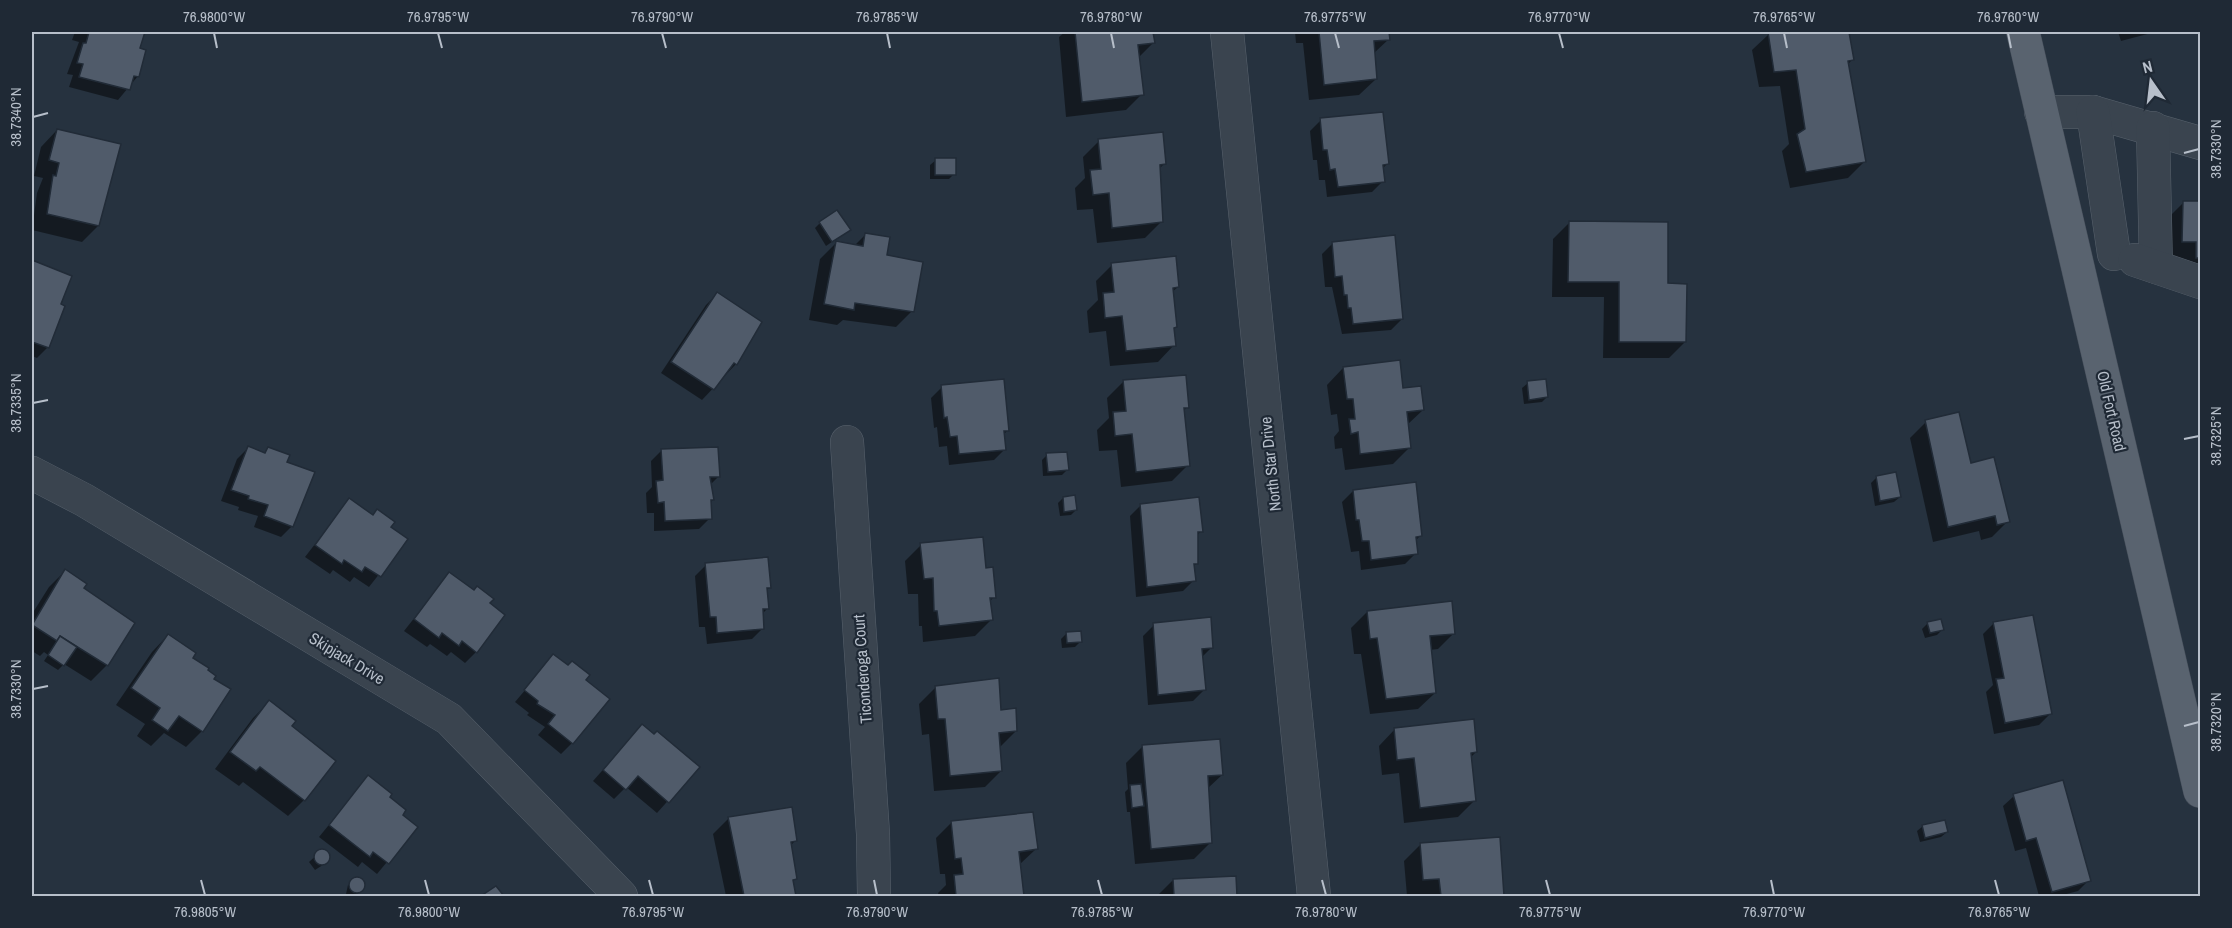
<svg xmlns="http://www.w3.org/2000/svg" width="2232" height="928" font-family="'Archivo Narrow',sans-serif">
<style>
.shadow{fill:#0007}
.building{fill:#505b6a;stroke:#212b37;stroke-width:1.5}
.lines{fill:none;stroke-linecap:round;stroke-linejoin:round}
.minor-casing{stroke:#58626d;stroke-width:34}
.major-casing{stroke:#444d59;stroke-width:34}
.minor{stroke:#3a444f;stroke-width:33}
.major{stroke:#59636f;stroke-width:33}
.ticks{fill:none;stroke:#b7bfca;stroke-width:2}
.labels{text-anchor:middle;stroke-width:4.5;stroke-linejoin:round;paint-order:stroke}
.street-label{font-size:16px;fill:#b7bfca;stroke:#1f2935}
.neatline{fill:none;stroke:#b7bfca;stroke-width:2}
.ticks-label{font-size:15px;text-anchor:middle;fill:#b7bfca}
</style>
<rect width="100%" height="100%" fill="#26323f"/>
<g class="shadow">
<polygon points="75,32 143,32 138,49 138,76 118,100 69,87 73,75 67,74 79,42 72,40"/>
<polygon points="1065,32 1152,32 1153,43 1138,58 1142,94 1126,110 1066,117 1059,37"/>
<polygon points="1295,32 1388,32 1389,39 1373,54 1376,79 1359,95 1309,100 1303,43 1296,43"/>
<polygon points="1780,32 1847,32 1852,60 1847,65 1864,162 1848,178 1790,188 1782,151 1789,144 1780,86 1759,87 1752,50 1769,34"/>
<polygon points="2118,32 2155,32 2121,41"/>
<polygon points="1321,120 1387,164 1382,169 1383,181 1372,192 1327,197 1325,180 1319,180 1317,160 1313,160 1310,131"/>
<polygon points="57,130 98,226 82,242 32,230 37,193 43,178 34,176 41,147"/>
<polygon points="1099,141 1164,164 1159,169 1161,222 1145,238 1097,243 1093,209 1077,210 1075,188 1085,178 1083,157"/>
<polygon points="936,160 954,174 949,179 930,179 930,165"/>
<polygon points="2184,202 2200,203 2200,274 2181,273 2181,258 2167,258 2168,218"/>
<polygon points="820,223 849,230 826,246 815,228"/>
<polygon points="1569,223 1685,342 1669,358 1603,358 1604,297 1552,297 1553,239"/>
<polygon points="866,234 886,257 912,311 896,327 843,320 837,325 809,320 820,259 836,243 854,246"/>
<polygon points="1333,243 1402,319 1391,330 1342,334 1332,287 1325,287 1322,254"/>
<polygon points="32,262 70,277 48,347 37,358 32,356"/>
<polygon points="1112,265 1178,287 1172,292 1176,326 1173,329 1174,345 1158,362 1110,366 1106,331 1089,333 1087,311 1098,300 1096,281"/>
<polygon points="717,294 736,364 702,400 661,373 706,305"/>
<polygon points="1343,368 1402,390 1423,410 1407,425 1409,448 1393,464 1345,470 1342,448 1335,449 1334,437 1339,431 1337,414 1331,415 1327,385"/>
<polygon points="1124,381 1187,407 1183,412 1188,465 1172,481 1121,487 1117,450 1099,451 1097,430 1109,418 1107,398"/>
<polygon points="1528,383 1547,397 1542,402 1524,404 1522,388"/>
<polygon points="942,387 1008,430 1003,435 1005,449 994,460 949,465 947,446 939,447 937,427 934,428 931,398"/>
<polygon points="1926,422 1970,465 2008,521 1992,537 1981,540 1979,531 1933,542 1910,438"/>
<polygon points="248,448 263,454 268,448 285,463 292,526 281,537 254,527 258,516 238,510 239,507 221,501 237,459"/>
<polygon points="662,450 719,476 710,485 713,500 710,503 710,518 699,529 654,531 654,513 647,513 646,493 652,487 651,461"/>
<polygon points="1047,455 1067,470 1062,475 1043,476 1042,460"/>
<polygon points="1876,478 1900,497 1894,502 1875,506 1871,483"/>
<polygon points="1353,491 1421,535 1415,541 1416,553 1405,564 1361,570 1359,551 1351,552 1342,502"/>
<polygon points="1063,498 1076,510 1071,515 1060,516 1058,503"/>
<polygon points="349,500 372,516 377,511 389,528 406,540 369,587 354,577 350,582 333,570 330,574 305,557"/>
<polygon points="1141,505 1201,531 1197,536 1197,563 1192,568 1194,580 1183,591 1136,597 1130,516"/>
<polygon points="921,545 985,570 994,597 989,602 991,620 975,636 923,642 922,626 919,626 918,594 908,594 905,561"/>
<polygon points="706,565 770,587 766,591 768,608 762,614 763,628 752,639 707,644 705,627 699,627 695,576"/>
<polygon points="65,571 82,589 107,665 91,681 64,664 58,670 44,661 48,655 44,652 40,656 32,651 32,614 49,587"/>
<polygon points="449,574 488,604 476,652 465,663 451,652 447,656 430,644 427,647 404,631"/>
<polygon points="1367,612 1454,633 1438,649 1430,650 1435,693 1418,709 1370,714 1361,654 1354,654 1351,628"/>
<polygon points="1928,623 1942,630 1937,635 1925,638 1922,629"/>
<polygon points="1994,623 2050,714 2039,725 1994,734 1986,692 1993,685 1983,634"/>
<polygon points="1154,625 1212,647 1201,658 1204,690 1193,701 1148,705 1143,636"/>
<polygon points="1066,634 1080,642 1075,647 1062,648 1061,639"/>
<polygon points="168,635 191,658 202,731 186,747 164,733 151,746 137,736 145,724 116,705 152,652"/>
<polygon points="554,656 583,680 572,743 561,754 538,735 545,727 527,715 529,713 515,702"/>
<polygon points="935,688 1000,711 1016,731 999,748 1001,771 985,787 934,791 929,734 922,735 919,704"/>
<polygon points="269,702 290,726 334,761 304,800 288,816 243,782 239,786 215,769 253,718"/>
<polygon points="1395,729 1476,752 1470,758 1474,801 1458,817 1404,823 1399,773 1382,775 1379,746"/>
<polygon points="632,737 698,767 657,813 626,787 614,799 593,781"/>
<polygon points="1142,747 1222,775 1207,789 1210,843 1194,859 1135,864 1130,812 1127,812 1125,792 1128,789 1126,763"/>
<polygon points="368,777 400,815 416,827 377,874 362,862 358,867 319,837"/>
<polygon points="2014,796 2089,880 2078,891 2059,896 2039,896 2026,848 2015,851 2003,806"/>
<polygon points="729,818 796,840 790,846 795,879 792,882 794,896 726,896 713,834"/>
<polygon points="952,822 1036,849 1019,865 1022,896 939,896 938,893 946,885 945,874 940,874 936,838"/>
<polygon points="1923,826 1947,832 1941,837 1920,842 1917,831"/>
<polygon points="1498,838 1503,896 1407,896 1404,861 1421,844"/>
<polygon points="322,850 328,854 326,863 315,870 309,862"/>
<polygon points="359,878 363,881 361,891 355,896 349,896 346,894 348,885"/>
<polygon points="1234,878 1235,896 1157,896 1173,880"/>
</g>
<g class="building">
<polygon points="89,32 145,32 140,48 146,50 139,77 134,76 130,90 79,77 83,64 77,63 83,43 86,43"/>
<polygon points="1075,32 1153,32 1155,43 1138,45 1144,95 1082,102"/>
<polygon points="1319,32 1389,32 1390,40 1374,41 1377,79 1324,85"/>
<polygon points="1768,32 1849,32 1854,60 1848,61 1866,162 1806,172 1797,134 1805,129 1796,70 1774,72"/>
<polygon points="1383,112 1389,164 1383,165 1385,182 1338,187 1335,169 1330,170 1327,150 1323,150 1320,118"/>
<polygon points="57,129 121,144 99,226 47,214 53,175 56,176 59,163 49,160"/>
<polygon points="1163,132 1166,164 1160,165 1163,222 1112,228 1109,193 1093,195 1090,170 1101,169 1098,139"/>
<rect x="935" y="158" width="21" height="17"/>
<polygon points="2183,201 2200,201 2200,258 2196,258 2196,242 2182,242"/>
<polygon points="837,210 851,230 832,242 819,222"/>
<polygon points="1569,221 1668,222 1668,283 1687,284 1686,342 1619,342 1619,282 1568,282"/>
<polygon points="865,233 890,237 887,255 923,262 914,312 855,303 854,310 824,304 836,241 863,246"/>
<polygon points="1395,235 1403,319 1353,324 1351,308 1348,308 1347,295 1344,295 1342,276 1335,277 1332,242"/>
<polygon points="1176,256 1179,287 1173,288 1177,327 1174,328 1176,346 1126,351 1122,316 1105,318 1103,293 1114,292 1111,263"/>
<polygon points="32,260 72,276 61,304 65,306 49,348 32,342"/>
<polygon points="717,292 762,322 737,365 734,363 714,390 671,362"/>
<polygon points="1400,360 1403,388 1421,386 1424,410 1407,412 1411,448 1360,454 1358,432 1351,434 1349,419 1355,419 1353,399 1347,399 1343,367"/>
<polygon points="1186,375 1189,408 1184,408 1190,466 1136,472 1132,434 1115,436 1113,412 1126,411 1123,380"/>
<polygon points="1004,379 1009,431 1004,431 1006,450 959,454 957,436 950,437 947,417 944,418 941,385"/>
<polygon points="1546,379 1548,397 1529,400 1527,381"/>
<polygon points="1959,412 1971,463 1994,457 2010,522 1997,525 1995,516 1948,527 1925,420"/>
<polygon points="248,446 265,453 268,447 290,455 287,462 315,472 293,527 264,516 268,505 248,499 249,496 231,490"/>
<polygon points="718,447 720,477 710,477 714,500 711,500 712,519 665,521 664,502 658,503 656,481 663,480 661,449"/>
<polygon points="1067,452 1069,470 1048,472 1046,453"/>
<polygon points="1896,472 1901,497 1880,501 1876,476"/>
<polygon points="1416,482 1422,536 1416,537 1418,554 1371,560 1369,541 1362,541 1359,520 1356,520 1353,490"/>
<polygon points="1075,495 1077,510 1064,512 1063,497"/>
<polygon points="1199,497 1203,532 1198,532 1198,564 1194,564 1196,581 1147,587 1140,504"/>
<polygon points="349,498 373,515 377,509 395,522 391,527 408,539 381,577 365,567 362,572 344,560 342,564 315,545"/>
<polygon points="983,537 986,568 993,567 996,598 990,598 993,620 939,626 937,611 934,611 933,578 924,579 920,543"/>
<polygon points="768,557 771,588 767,588 769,609 763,609 764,629 717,633 716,617 710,617 705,563"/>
<polygon points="65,569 87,584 84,588 135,623 108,666 60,636 57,641 32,625"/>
<polygon points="449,572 474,590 477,586 494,599 490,603 505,615 477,653 462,641 459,646 442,633 439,638 414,619"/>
<polygon points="1452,601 1455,634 1430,636 1436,693 1386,699 1377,638 1370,639 1367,611"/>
<polygon points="2033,615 2052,714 2005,723 1996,679 2004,678 1993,622"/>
<polygon points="1211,617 1213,648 1202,649 1206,690 1158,695 1153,623"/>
<polygon points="1941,619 1944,630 1930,633 1927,622"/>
<polygon points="1081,631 1082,642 1067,643 1066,632"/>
<polygon points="168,634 196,653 193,658 209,668 208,670 216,676 214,679 231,689 203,732 179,716 168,731 152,720 160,708 131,688"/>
<polygon points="60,636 77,647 64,666 48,655"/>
<polygon points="553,654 568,665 572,661 590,675 586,680 610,699 573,744 548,724 555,715 537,704 538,701 524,690"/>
<polygon points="999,678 1001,710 1016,708 1017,731 999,733 1002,771 950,776 945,719 938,719 935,686"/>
<polygon points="269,700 296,721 292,726 336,761 305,801 260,767 256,771 230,752"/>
<polygon points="1474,719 1477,752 1471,753 1476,801 1420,808 1414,758 1397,760 1394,728"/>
<polygon points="642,724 654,734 657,731 700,767 669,803 638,776 626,790 603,770"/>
<polygon points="1220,739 1223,775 1208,776 1212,843 1151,849 1142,745"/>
<polygon points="368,775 392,794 390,797 406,810 403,815 418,827 389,864 373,852 370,857 329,825"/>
<polygon points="2063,780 2091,881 2052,892 2036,838 2026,841 2013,794"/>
<polygon points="1141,784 1144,806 1132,808 1130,785"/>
<polygon points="792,807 797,841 791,842 797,879 793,880 796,896 744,896 728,817"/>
<polygon points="1033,812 1038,849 1019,852 1024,896 956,896 954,875 963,874 961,858 955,859 951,821"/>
<polygon points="1945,820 1948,832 1925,838 1922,825"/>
<polygon points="1500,837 1504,896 1441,896 1439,879 1423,880 1420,843"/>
<circle cx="322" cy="857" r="8"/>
<polygon points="1236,876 1237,896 1174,896 1173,879"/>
<circle cx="357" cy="885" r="8"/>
<polygon points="496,886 504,896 481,896"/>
</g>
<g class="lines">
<defs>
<g id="minor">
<polyline points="1227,32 1314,896"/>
<polyline points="2041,112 2093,112 2200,143"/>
<polyline points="2093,112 2114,254"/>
<polyline points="2153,128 2156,267"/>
<polyline points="2135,260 2200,282"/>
<polyline points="847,442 873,834 874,896"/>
<polyline points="32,473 84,500 449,719 621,896"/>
</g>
<polyline id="major" points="2023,32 2200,791"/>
</defs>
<use href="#minor" class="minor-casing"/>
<use href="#major" class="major-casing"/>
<use href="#minor" class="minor"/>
<use href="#major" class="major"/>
</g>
<path class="ticks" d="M214 33 217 48M438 33 442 48M662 33 666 48M887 33 890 48M1111 33 1114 48M1335 33 1339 48M1559 33 1563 48M1784 33 1787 48M2008 33 2011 48M33 117 48 113M2184 153 2199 149M33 403 48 400M2184 439 2199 436M33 689 48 686M2184 726 2199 722M201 880 205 895M425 880 429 895M649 880 653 895M874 880 877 895M1098 880 1102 895M1322 880 1326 895M1546 880 1550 895M1771 880 1774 895M1995 880 1999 895"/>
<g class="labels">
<g class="street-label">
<text transform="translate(2112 411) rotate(77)" y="6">Old Fort Road</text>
<text transform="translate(1270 464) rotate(-96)" y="6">North Star Drive</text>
<text transform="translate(347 658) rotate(31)" y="6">Skipjack Drive</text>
<text transform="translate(862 669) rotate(-94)" y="6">Ticonderoga Court</text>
</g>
</g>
<rect width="2232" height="928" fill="none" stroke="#1f2935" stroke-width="66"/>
<g transform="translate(2151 81) rotate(346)" stroke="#1f2935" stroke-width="4.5" paint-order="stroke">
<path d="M0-4.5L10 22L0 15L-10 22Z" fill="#b7bfca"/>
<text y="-9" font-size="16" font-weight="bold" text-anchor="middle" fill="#b7bfca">N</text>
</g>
<rect x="33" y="33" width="2166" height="862" class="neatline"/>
<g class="ticks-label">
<text x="214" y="22">76.9800°W</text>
<text x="438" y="22">76.9795°W</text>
<text x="662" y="22">76.9790°W</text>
<text x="887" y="22">76.9785°W</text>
<text x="1111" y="22">76.9780°W</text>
<text x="1335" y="22">76.9775°W</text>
<text x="1559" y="22">76.9770°W</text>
<text x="1784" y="22">76.9765°W</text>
<text x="2008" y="22">76.9760°W</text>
<text transform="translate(16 117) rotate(-90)" y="5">38.7340°N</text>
<text transform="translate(2216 149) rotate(-90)" y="5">38.7330°N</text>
<text transform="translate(16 403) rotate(-90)" y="5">38.7335°N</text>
<text transform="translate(2216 436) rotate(-90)" y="5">38.7325°N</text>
<text transform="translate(16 689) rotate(-90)" y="5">38.7330°N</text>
<text transform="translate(2216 722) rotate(-90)" y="5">38.7320°N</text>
<text x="205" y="917">76.9805°W</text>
<text x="429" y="917">76.9800°W</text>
<text x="653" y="917">76.9795°W</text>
<text x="877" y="917">76.9790°W</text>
<text x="1102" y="917">76.9785°W</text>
<text x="1326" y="917">76.9780°W</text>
<text x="1550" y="917">76.9775°W</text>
<text x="1774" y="917">76.9770°W</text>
<text x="1999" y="917">76.9765°W</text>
</g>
</svg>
